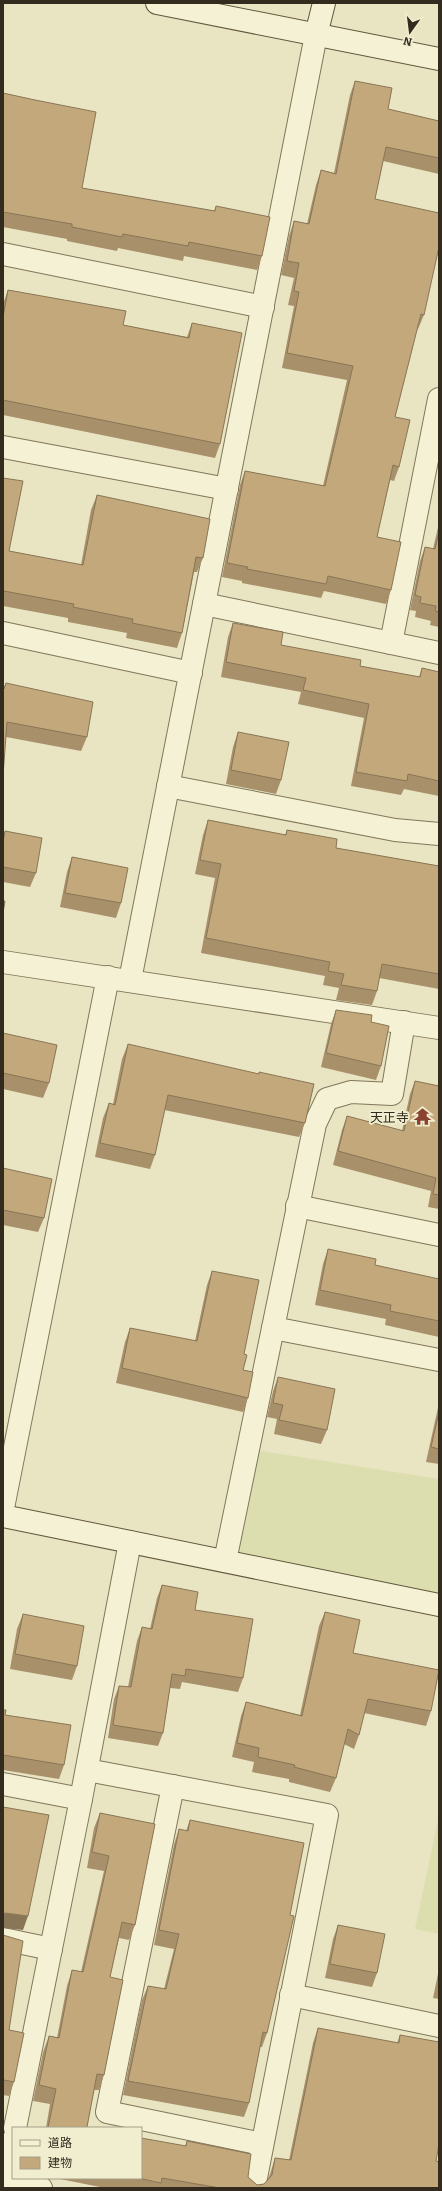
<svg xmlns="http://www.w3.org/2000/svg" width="442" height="2191" font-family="Bitter,'Noto Sans JP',serif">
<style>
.farmland{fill:#dcdeb0}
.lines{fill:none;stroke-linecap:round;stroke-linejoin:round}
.street-casing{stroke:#81775b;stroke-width:24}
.secondary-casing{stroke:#62583e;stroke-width:24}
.street{stroke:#f5f1d4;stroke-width:22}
.secondary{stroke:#f5f1d4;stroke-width:22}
.wall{fill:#a8906a}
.shaded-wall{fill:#887656}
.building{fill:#c3a87b;stroke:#887656}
.labels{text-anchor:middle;stroke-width:3.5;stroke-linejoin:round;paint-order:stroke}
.poi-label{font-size:13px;fill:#322b1e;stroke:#f1eed0;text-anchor:end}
</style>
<rect width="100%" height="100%" fill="#e9e5c2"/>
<g class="farmland">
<polygon points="243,1448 439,1479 439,1606 223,1572"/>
<polygon points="439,1815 439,1934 415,1929"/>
</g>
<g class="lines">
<defs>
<g id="street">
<polyline points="3,254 263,307"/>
<polyline points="3,447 227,489"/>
<polyline points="204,604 439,653"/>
<polyline points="3,633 191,673"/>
<polyline points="391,643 439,399"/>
<polyline points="168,786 395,830 439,834"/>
<polyline points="3,962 439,1028"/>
<polyline points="130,980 316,35"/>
<polyline points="297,1206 439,1235"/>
<polyline points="273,1328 439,1360"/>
<polyline points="3,1508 108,977"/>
<polyline points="225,1561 315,1124 327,1099 351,1092 392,1094 404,1022"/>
<polyline points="87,1770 327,1815 254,2188"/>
<polyline points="3,1784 81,1799"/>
<polyline points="173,1786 107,2112 262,2144"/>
<polyline points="3,1939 51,1949"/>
<polyline points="291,1995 439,2026"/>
<polyline points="15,2128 81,1799 130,1542"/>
<polyline points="3,2180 41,2188"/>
<polyline points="4,2188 13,2140"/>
</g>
<g id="secondary">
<polyline points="157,3 439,59"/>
<polyline points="316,35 324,3"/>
<polyline points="3,1516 439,1605"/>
</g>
</defs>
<use href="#street" class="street-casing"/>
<use href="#secondary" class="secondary-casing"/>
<use href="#street" class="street"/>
<use href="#secondary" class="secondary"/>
</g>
<g class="wall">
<polygon points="355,81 388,109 439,121 439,174 383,161 375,199 424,315 418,329 417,329 395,417 399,467 394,481 390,480 377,537 391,590 386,604 324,591 321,598 242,583 242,581 222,577 240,485 245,471 323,486 347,380 282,368 294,306 288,305 294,278 281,275 289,236 294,221 307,224 316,185 321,170 334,173 350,95"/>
<polygon points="3,93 82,188 214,211 216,206 262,256 257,270 184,256 183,261 118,248 117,251 67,241 67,239 3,227"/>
<polygon points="8,290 123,325 187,337 192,323 220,444 215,458 3,415 3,304"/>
<polygon points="3,478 9,551 81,565 91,510 97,495 203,558 197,572 194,572 182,633 177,648 126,638 127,633 68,622 68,618 3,606"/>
<polygon points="439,523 439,627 430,625 431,621 415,617 416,611 410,610 420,561 425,547 433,549"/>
<polygon points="233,623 281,645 360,666 419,677 422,668 439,672 439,796 404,789 401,795 351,786 364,718 298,704 301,692 221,677 228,637"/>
<polygon points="6,683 87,737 81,751 6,737 3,689"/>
<polygon points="238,732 281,780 276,794 226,784 233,747"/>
<polygon points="208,820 285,835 287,830 336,848 439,866 439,989 379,978 377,991 372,1005 336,1000 339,988 323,985 325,976 201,953 215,878 195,874 203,835"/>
<polygon points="5,831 36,873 30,887 3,882 3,837"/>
<polygon points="72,857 121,903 116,918 60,907 67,872"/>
<polygon points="336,1010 371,1022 381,1066 376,1080 321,1067 331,1024"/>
<polygon points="3,1033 49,1083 43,1098 3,1089"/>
<polygon points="128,1044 305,1123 299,1137 164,1110 155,1155 150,1169 95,1157 103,1118 109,1103 113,1104 122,1059"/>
<polygon points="415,1081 439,1086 439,1209 428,1207 431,1191 333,1165 342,1130 347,1116 402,1131 410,1094"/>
<polygon points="3,1168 44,1218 38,1232 3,1225"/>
<polygon points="328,1249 375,1265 439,1279 439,1337 385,1325 386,1319 315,1305 323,1264"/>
<polygon points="212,1271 244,1354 243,1370 248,1398 243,1412 116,1383 125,1342 130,1328 195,1341 207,1285"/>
<polygon points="278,1377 327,1430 321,1444 274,1434 277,1419 267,1417 273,1391"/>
<polygon points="439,1403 439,1464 426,1462"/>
<polygon points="162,1585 195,1610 243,1678 238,1692 182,1682 180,1689 170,1688 163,1733 158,1746 108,1738 114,1699 119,1686 128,1687 137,1641 142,1627 150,1629 157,1598"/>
<polygon points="325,1612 353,1653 431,1711 426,1726 364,1713 359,1735 354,1749 344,1744 336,1778 330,1792 289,1782 289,1779 252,1772 254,1762 232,1757 241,1716 246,1702 300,1715 319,1626"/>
<polygon points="23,1614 77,1666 72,1680 10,1669 17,1629"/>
<polygon points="3,1710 5,1715 64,1765 59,1779 3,1770"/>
<polygon points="100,1813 135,1925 129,1940 119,1938 110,1977 104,2075 99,2090 94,2090 87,2127 90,2128 46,2128 50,2104 33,2101 43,2052 49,2036 57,2038 67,1986 72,1970 81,1972 104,1871 87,1868 94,1828"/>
<polygon points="190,1820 267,2033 262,2047 260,2047 249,2103 244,2117 123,2095 142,2000 148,1986 164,1989 174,1949 154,1945 174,1844 179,1829 186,1831"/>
<polygon points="338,1925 377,1973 372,1987 325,1978 333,1939"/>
<polygon points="3,1935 9,2030 14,2082 9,2096 3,2095"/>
<polygon points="439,1969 439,1999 433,1998"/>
<polygon points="318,2028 397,2043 400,2035 436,2161 439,2188 105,2188 55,2178 141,2178 185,2146 187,2141 248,2177 257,2185 264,2184 268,2179 270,2174 275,2158 289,2160 313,2043"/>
</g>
<polygon class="shaded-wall" points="5,1913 28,1916 23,1930 3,1928 3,1914"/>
<g class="building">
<polygon points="355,81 392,88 388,109 439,121 439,158 386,147 375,199 439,213 439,247 424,315 421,314 395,417 410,420 399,467 393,465 377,537 401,542 391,590 328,576 326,584 247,569 248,567 227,563 245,471 325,486 353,366 287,353 299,292 294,291 299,263 287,261 294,221 309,224 321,170 336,174"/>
<polygon points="3,93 35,100 96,112 82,188 215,211 216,206 270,217 262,256 189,242 188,246 123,234 122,237 72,227 72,224 3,212"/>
<polygon points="8,290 126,311 123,325 189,338 192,323 242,333 220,444 3,400 3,317"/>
<polygon points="3,478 23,481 9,551 83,565 97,495 210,519 203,558 196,557 182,633 132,623 133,619 73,607 74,604 4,591 3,594"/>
<polygon points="439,532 439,612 435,611 436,606 420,603 421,597 415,595 425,547 435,549"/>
<polygon points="233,623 283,632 281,645 361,660 360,666 420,677 422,668 439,672 439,781 408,774 407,781 356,772 369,704 303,690 306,678 226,662"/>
<polygon points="6,683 93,702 87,737 7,722 3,776 3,689 4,689"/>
<polygon points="238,732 289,742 281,780 231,770"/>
<polygon points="208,820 286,835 287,830 337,839 336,848 439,866 439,974 382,964 377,991 341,985 344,974 328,971 330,962 206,938 221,864 200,860"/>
<polygon points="5,831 42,838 36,873 3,867 3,842"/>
<polygon points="72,857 128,868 121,903 65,893"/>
<polygon points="3,901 5,901 3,913"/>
<polygon points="336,1010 372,1015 371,1022 389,1026 381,1066 326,1053"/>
<polygon points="3,1033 57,1045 49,1083 3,1073"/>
<polygon points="128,1044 259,1074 259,1072 314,1084 305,1123 168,1095 155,1155 100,1143 109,1103 115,1105"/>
<polygon points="415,1081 439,1086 439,1195 433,1194 436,1178 338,1151 347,1116 404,1131"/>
<polygon points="3,1168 52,1179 44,1218 3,1210"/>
<polygon points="328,1249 376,1259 375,1265 439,1279 439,1321 390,1311 391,1305 320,1290"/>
<polygon points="212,1271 259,1280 244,1354 247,1355 243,1370 253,1372 248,1398 122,1368 130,1328 197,1341"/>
<polygon points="278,1377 335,1389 327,1430 279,1420 283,1405 273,1403"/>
<polygon points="439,1412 439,1449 431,1447"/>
<polygon points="162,1585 198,1592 195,1610 253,1619 243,1678 186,1669 185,1676 172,1674 163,1733 113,1725 119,1686 131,1687 142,1627 152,1629"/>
<polygon points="325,1612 360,1620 353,1653 439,1670 431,1711 368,1699 359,1735 348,1729 336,1778 294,1767 295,1765 258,1757 259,1748 237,1743 246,1702 302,1716"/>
<polygon points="23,1614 84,1626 77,1666 15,1654"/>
<polygon points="3,1710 6,1710 5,1715 71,1725 64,1765 3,1755"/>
<polygon points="3,1807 49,1815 28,1916 5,1913 3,1914"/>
<polygon points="100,1813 155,1824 135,1925 122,1922 110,1977 123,1980 104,2075 97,2074 87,2127 90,2128 48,2128 56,2089 39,2085 49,2036 59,2038 72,1970 83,1972 109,1856 92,1852"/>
<polygon points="190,1820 304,1843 290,1915 294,1916 267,2033 263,2032 249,2103 128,2081 148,1986 166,1989 179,1934 159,1930 179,1829 188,1831"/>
<polygon points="338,1925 385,1934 377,1973 330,1964"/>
<polygon points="3,1935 23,1941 9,2030 24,2033 14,2082 4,2080 3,2086"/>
<polygon points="318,2028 399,2043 400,2035 439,2042 439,2144 436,2161 439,2162 439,2188 220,2188 162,2178 161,2183 138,2178 141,2178 141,2138 186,2146 187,2141 251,2154 248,2177 257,2185 264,2184 272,2175 275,2158 291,2160"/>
</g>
<defs>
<symbol id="temple-bare" viewBox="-9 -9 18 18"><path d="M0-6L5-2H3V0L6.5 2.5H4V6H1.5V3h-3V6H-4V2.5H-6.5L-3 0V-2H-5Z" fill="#8a4231" stroke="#f1eed0" stroke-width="2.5" paint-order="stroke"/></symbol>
</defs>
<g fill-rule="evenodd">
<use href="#temple-bare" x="410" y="1104" width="25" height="25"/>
</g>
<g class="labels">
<g class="poi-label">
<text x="409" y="1122">天正寺</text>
</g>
</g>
<rect width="442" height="2191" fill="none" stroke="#322b1e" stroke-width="8"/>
<rect x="12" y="2127" width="130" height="52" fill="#f1eed0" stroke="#a5a089"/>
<rect x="20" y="2140" width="20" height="6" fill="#f5f1d4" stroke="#a5a089"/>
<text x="48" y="2147" font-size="12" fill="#322b1e">道路</text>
<rect x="20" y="2157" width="20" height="12" fill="#c3a87b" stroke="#a5a089"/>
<text x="48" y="2167" font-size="12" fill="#322b1e">建物</text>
<g transform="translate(410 32) rotate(194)" stroke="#f1eed0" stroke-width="3" paint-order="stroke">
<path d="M0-3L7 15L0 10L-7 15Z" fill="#322b1e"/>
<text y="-6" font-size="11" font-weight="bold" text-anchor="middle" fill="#322b1e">N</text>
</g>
</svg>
